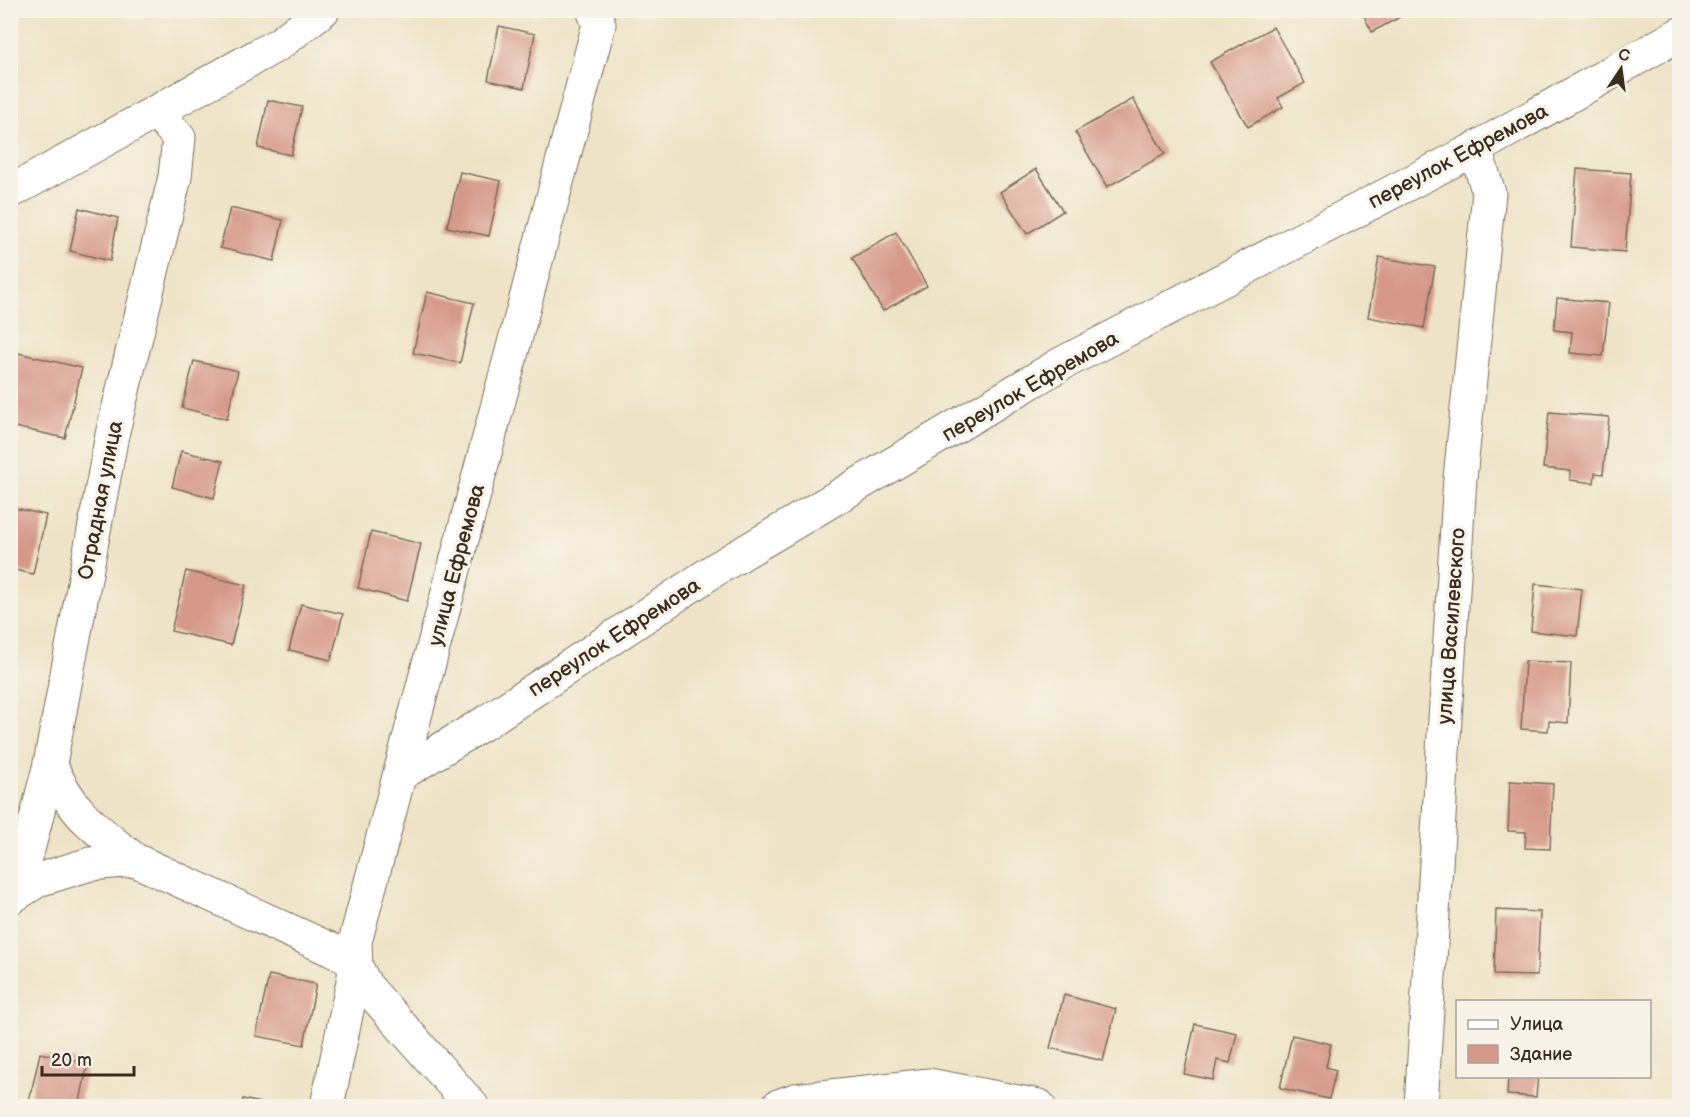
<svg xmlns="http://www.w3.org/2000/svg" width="1690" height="1117" font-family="'Balsamiq Sans',sans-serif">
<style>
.building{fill:#d69888}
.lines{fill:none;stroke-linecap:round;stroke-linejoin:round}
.minor-casing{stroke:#7a6b59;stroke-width:35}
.minor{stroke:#fff;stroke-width:33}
.labels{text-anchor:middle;stroke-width:6;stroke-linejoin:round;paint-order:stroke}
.street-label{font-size:21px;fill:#3b2a1e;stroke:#f7f3e8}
</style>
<rect width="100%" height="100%" fill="#f7f3e8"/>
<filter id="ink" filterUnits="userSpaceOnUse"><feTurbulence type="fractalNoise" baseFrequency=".0167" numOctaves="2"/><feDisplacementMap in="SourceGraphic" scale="12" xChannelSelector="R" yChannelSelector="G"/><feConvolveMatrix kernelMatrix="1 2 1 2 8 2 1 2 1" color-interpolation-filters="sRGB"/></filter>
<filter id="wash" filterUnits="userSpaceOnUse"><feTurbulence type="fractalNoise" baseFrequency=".008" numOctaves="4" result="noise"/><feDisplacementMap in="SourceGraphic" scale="24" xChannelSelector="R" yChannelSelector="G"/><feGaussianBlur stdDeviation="1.35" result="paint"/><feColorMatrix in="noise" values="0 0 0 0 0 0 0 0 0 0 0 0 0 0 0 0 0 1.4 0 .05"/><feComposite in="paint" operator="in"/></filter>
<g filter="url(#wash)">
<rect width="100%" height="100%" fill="#eee3c6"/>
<g id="blocks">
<g class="building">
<polygon points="1361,10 1413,10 1372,32"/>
<polygon points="499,26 535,34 524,88 488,80"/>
<polygon points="1273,27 1305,83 1278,98 1283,107 1248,127 1210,62"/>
<polygon points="1133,99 1165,154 1107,187 1075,132"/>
<polygon points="268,100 302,107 291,155 258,148"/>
<polygon points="1036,169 1063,211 1027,234 1000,192"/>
<polygon points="1577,169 1631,173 1625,252 1571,247"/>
<polygon points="460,172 501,181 489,236 447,227"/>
<polygon points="79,208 118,218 110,261 70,251"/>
<polygon points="230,208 283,220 274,261 220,248"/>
<polygon points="896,232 927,286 883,311 852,258"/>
<polygon points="1379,257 1435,267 1424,328 1368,317"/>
<polygon points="427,292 474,303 460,363 413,353"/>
<polygon points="1557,298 1609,303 1603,356 1570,353 1572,332 1554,330"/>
<polygon points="10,351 82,368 65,438 10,426"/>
<polygon points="194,361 238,371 227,419 182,408"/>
<polygon points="1549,412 1609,417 1603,474 1595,473 1594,483 1570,480 1570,471 1543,468"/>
<polygon points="181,451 223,461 214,498 172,487"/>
<polygon points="10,507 46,515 33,574 10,569"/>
<polygon points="371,532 421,544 407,601 358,588"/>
<polygon points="186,571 246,585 231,645 171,631"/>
<polygon points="1535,584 1582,589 1577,636 1531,631"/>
<polygon points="301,604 343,614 331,660 289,650"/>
<polygon points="1525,661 1571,663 1568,723 1549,721 1548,731 1521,729"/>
<polygon points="1510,781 1553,784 1550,849 1525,848 1526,832 1508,831"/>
<polygon points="1496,910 1540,912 1537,976 1494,975"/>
<polygon points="269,975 316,984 304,1045 256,1036"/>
<polygon points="1064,995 1116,1009 1103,1061 1050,1048"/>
<polygon points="1195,1024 1237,1033 1230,1063 1217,1060 1213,1080 1184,1074"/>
<polygon points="1292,1035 1331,1044 1326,1067 1336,1070 1329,1099 1280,1088"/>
<polygon points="40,1053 88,1063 79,1106 28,1106"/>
<polygon points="1508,1076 1538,1076 1536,1097 1507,1095"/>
<polygon points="243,1099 274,1106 241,1106"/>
</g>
</g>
</g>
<g filter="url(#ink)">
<use href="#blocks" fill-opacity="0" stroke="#7a6b59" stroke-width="1.5"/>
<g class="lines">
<defs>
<g id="minor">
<polyline points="10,192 279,44 323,10"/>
<path d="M50 764C73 815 93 826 135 860"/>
<polyline points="401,774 486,722 716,569 1061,364 1475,149 1680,34"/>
<polyline points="10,895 29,846 50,764 112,435 175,177 179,138 157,112"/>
<polyline points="10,898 38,880 90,864 135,860 345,956 356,967 366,986 472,1106"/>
<polyline points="327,1106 356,967 355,942 599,24 593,10"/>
<polyline points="778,1106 795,1100 929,1085 1039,1106"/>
<polyline points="1421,1106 1460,478 1489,193 1475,149"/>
</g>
</defs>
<use href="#minor" class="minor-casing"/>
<use href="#minor" class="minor"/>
</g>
</g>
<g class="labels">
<g class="street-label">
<text transform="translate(1458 156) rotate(-28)" y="7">переулок Ефремова</text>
<text transform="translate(1030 386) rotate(-30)" y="7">переулок Ефремова</text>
<text transform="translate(100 500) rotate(-79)" y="7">Отрадная улица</text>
<text transform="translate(456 565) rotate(-75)" y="7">улица Ефремова</text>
<text transform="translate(1451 626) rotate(-86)" y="7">улица Василевского</text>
<text transform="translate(614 637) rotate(-33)" y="7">переулок Ефремова</text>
</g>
</g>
<rect width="1690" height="1117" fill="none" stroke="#f7f3e8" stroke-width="36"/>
<rect x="1456" y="1000" width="195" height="78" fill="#f7f3e8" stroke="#aca397" stroke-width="1.5"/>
<rect x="1468" y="1020" width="30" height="9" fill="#ffffff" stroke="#aca397" stroke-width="1.5"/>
<text x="1510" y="1030" font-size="18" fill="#3b2a1e">Улица</text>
<rect x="1468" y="1045" width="30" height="18" fill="#d69888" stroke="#aca397" stroke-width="1.5"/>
<text x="1510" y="1060" font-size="18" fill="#3b2a1e">Здание</text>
<g transform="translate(1621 69) rotate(13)" stroke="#f7f3e8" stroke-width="4.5" paint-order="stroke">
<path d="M0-4.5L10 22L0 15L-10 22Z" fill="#3b2a1e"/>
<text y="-9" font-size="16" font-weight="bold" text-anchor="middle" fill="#3b2a1e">С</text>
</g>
<path d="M42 1066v9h92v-9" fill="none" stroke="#3b2a1e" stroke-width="3"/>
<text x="51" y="1066" font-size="18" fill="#3b2a1e" stroke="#f7f3e8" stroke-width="4.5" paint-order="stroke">20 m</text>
</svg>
